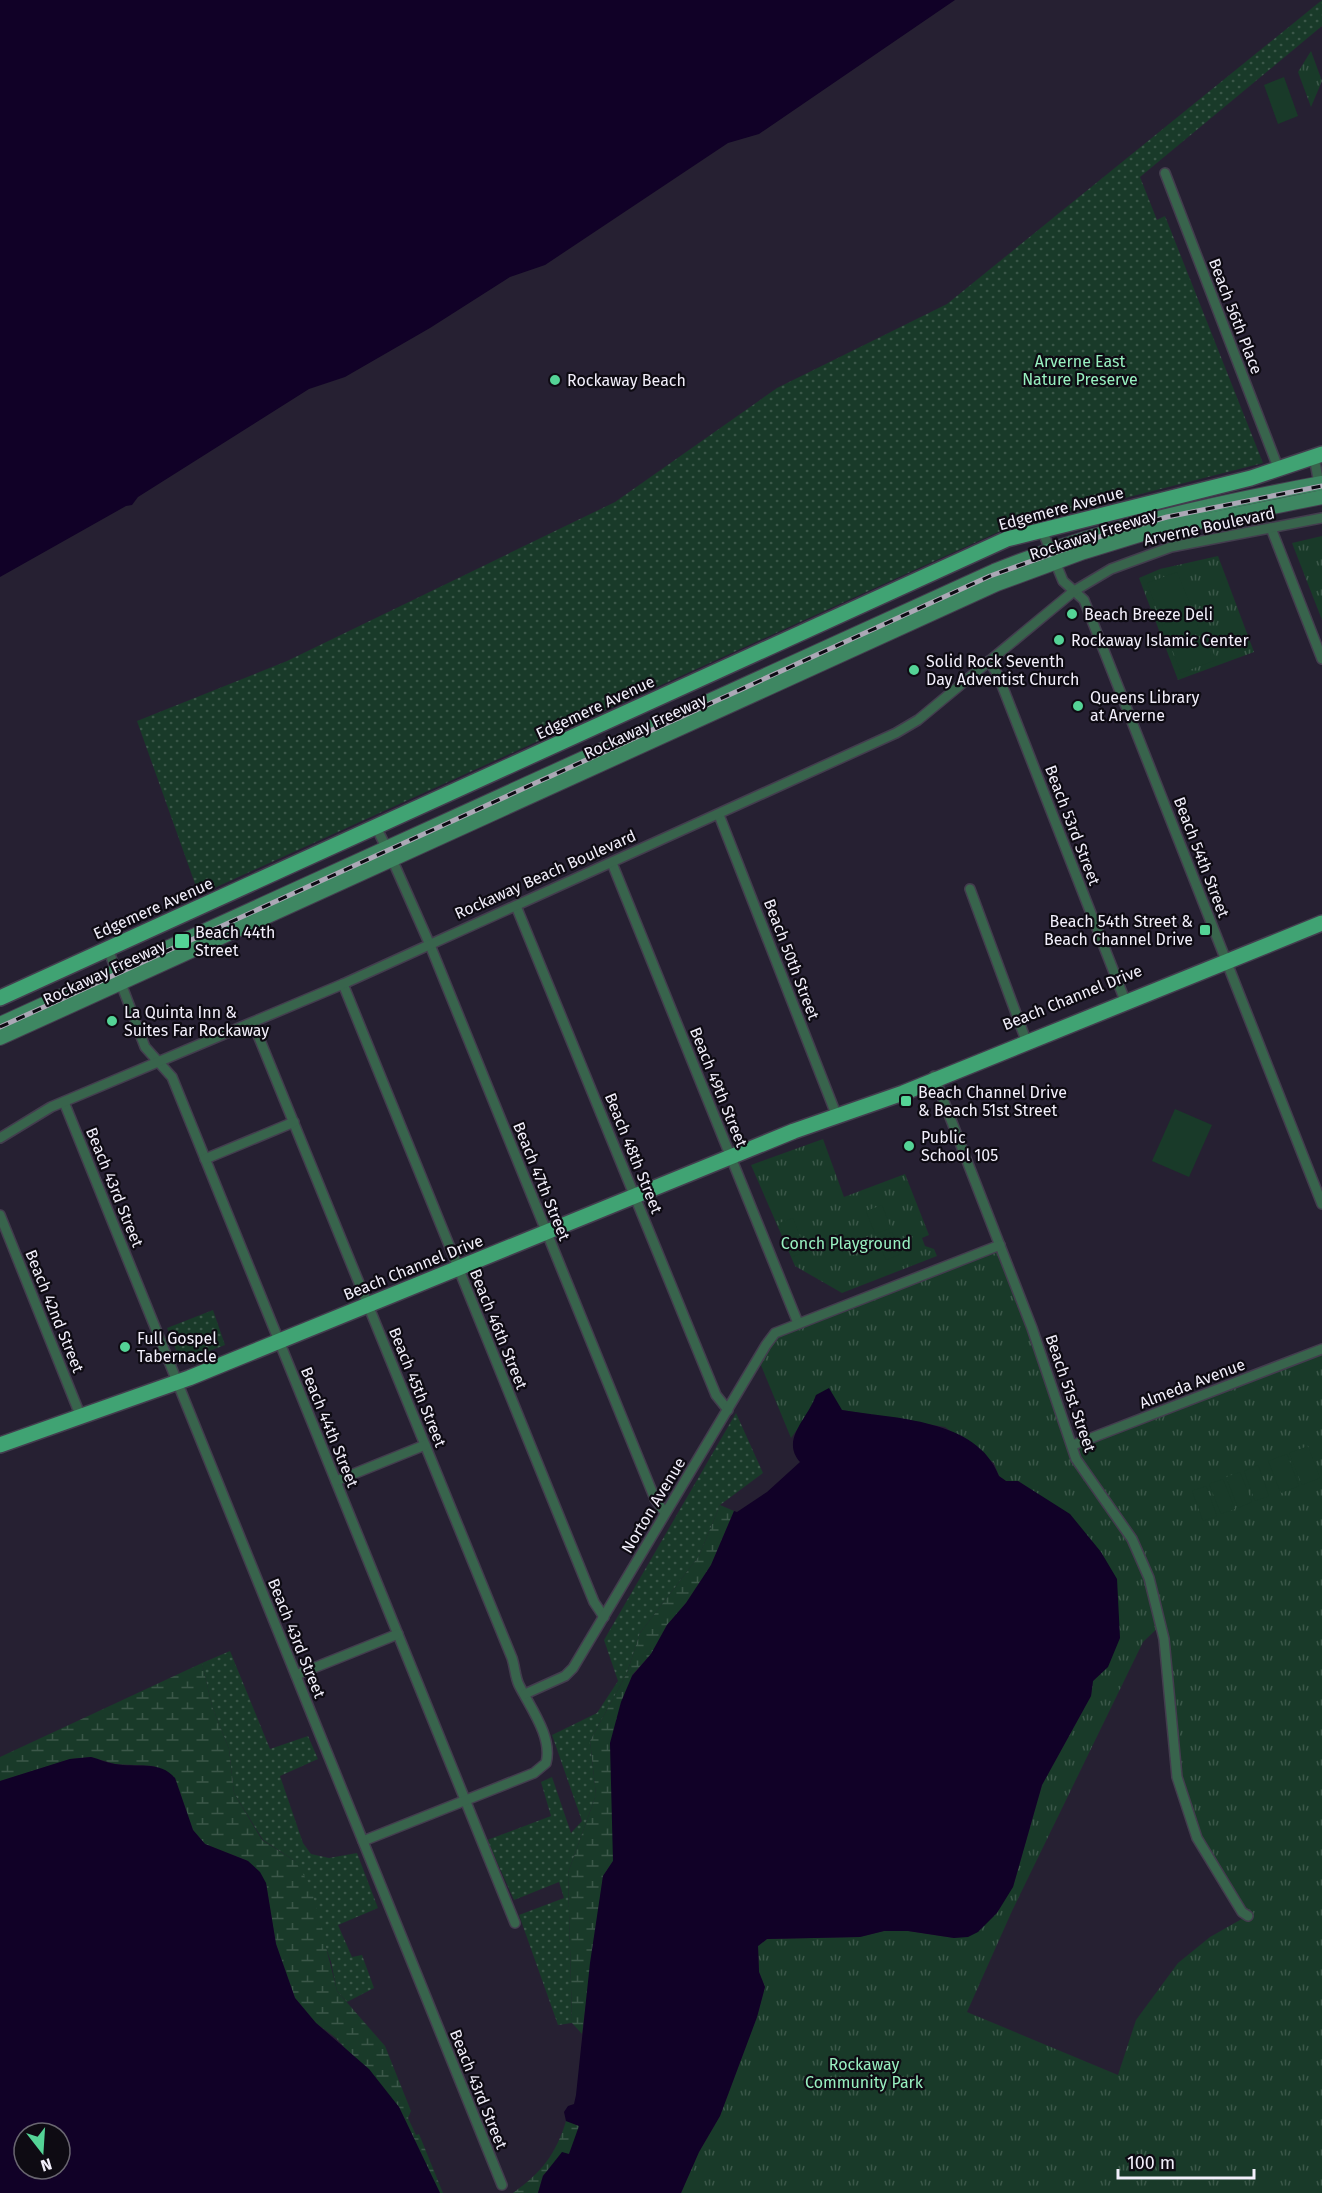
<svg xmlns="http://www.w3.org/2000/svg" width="1322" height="2193" font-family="'Fira Sans',sans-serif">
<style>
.grass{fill:url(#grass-dots)}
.wetland{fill:url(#wetland-marsh)}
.park{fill:url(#park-tufts);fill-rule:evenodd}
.garden{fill:#193a29}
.water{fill:#110127;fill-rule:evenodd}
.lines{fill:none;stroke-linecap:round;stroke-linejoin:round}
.street-casing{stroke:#433d4e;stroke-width:12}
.secondary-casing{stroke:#433d4e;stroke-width:16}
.primary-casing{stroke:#433d4e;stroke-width:18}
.street{stroke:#38644c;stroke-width:9}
.secondary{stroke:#3e8762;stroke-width:14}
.primary{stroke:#40a373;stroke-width:15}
.rail-casing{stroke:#aca8b6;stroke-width:5}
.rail{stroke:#0e0b13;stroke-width:3;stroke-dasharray:9;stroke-linecap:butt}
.poi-dot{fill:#54d396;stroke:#0e0b13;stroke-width:2}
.labels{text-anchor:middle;stroke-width:4.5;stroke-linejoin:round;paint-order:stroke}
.street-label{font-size:16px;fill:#f2effb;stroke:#0e0b13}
.park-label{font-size:16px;fill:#98f0c0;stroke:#0e0b13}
.poi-label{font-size:16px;fill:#f2effb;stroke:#0e0b13;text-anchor:start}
</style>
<defs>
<pattern id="grass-dots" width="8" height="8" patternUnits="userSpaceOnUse" patternTransform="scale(1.5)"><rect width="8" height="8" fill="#193a29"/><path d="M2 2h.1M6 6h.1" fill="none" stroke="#3b5749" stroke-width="1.8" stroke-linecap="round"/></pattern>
<pattern id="wetland-marsh" width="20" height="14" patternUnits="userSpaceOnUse" patternTransform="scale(1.5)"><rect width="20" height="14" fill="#193a29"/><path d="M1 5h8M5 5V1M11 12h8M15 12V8" fill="none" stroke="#3b5749"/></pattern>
<pattern id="park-tufts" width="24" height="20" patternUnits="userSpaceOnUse" patternTransform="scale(1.5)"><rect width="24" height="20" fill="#193a29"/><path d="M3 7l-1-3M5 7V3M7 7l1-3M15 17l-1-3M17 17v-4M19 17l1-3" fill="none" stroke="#3b5749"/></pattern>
</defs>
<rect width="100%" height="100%" fill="#262032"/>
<g class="grass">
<polygon points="1322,0 1322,26 1140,177 1157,220 1165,216 1263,463 1007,528 199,895 137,721 287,661 615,502 777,388 947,304"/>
<polygon points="213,1310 225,1345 181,1362 167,1328"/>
<polygon points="736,1413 763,1473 720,1505 699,1556 640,1633 627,1673 590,1741 596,1795 568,1873 572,2023 558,2025 519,1915 564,1898 559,1882 514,1900 487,1840 551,1816 541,1782 552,1777 571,1833 582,1821 552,1735 597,1713 618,1681 604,1640"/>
<polygon points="230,1651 270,1749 308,1736 318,1759 280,1776 303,1843 311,1854 329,1858 357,1853 378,1908 338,1925 352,1957 362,1955 374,1988 347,2002 337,1991 331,1962 295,1861 263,1840 234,1793 229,1749 212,1706 202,1663"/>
</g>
<g class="wetland">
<polygon points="720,1505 734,1511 711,1565 686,1603 667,1625 651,1654 632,1675 613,1861 603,1876 582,2034 572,2023 568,1873 596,1795 590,1741 627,1673 640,1633 699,1556"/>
<polygon points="202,1663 212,1706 229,1749 234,1793 262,1840 295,1861 311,1887 337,1991 385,2046 411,2111 408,2118 416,2135 419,2134 443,2193 440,2193 399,2107 336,2038 316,2023 295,1998 276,1944 266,1883 248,1861 205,1844 193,1830 175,1778 154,1766 115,1764 91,1757 70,1759 0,1781 0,1757"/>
<path d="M566 2121 580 2126 569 2154 543 2175 538 2193H513C542 2172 556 2154 566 2121Z"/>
</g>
<g class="park">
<polygon points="1311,51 1322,81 1311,107 1298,72"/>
<polygon points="1322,536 1322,620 1292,543"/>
<polygon points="1218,556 1254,652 1178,680 1139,578 1160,569"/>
<polygon points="823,1139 844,1197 905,1174 929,1235 922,1238 925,1246 934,1249 937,1256 842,1293 795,1266 751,1165"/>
<path d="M1000 1245 1073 1445 1322 1349V2193H681L699 2152 720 2116 757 2017 765 1987 759 1972 758 1946 767 1939 860 1937 884 1931H908L954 1938 1013 1887 1042 1785 1091 1696 1093 1681 1108 1666 1040 1497 1018 1481H1006L999 1476 994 1463 945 1427 842 1410 816 1395 811 1410 791 1438 758 1358 769 1340ZM1161 1625 1177 1777 1197 1838 1247 1916 1210 1937 1178 1963 1136 2020 1118 2075 967 2012 1012 1911 1143 1642Z"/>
</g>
<g class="garden">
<polygon points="1284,77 1298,116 1278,124 1264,85"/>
<polygon points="1177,572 1193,611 1162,623 1147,583"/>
<polygon points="1193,613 1200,632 1170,644 1162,625"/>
<polygon points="1207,636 1216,660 1181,673 1172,649"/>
<polygon points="1175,1109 1212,1125 1189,1177 1152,1161"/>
<polygon points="882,1205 891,1228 875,1234 866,1211"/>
<polygon points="793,1218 806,1252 792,1257 779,1223"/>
<polygon points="892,1232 901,1254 886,1260 877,1238"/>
<polygon points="1308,1446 1320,1478 1302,1485 1289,1453"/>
<polygon points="1287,1454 1299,1486 1281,1493 1268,1461"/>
<polygon points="1258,1465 1269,1496 1255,1501 1244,1471"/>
<polygon points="1240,1472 1252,1502 1238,1508 1226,1477"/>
<polygon points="1223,1479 1235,1509 1221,1514 1209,1484"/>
<polygon points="1206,1486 1217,1516 1203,1521 1192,1491"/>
</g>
<g class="water">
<polygon points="0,0 955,0 759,134 728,143 545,265 510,277 430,328 345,377 309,389 138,497 132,505 126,506 0,577"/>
<path d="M829 1388 842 1410C894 1419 977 1418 999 1476L1006 1481H1018L1070 1514 1101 1552 1117 1579 1120 1638 1108 1667 1093 1681 1091 1696 1042 1785 1013 1887 997 1913 978 1932 968 1937 954 1938 908 1931H884L860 1937 767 1939 758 1946 759 1972 765 1987 757 2017 720 2116 699 2152 681 2193H538L543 2176 562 2152 569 2154 579 2126 566 2121 564 2112 568 2106 574 2104 576 2095 590 1963 603 1876 613 1861 610 1743 621 1702 632 1676 651 1654 667 1625 686 1603 711 1565 734 1511 737 1512 767 1492 800 1462C780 1439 808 1419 816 1395Z"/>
<path d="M91 1757C99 1759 107 1763 115 1764 135 1768 160 1760 175 1778L193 1830 205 1844 248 1861 260 1872 266 1883 276 1944 295 1998 316 2023 369 2069 399 2107 440 2193H0V1781L70 1759ZM24 2133H60V2169H24Z"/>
</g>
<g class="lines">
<defs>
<g id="street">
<polyline points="1165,173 1279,470"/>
<polyline points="1314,457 1320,489"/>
<polyline points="1271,528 1322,659"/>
<polyline points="1042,530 1063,581 1084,600 1322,1204"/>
<polyline points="989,661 998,675 1126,1003"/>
<polyline points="719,815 836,1114"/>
<polyline points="376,827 386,847"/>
<polyline points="392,859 430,945 655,1499 665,1513"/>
<polyline points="612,863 798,1323"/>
<polyline points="970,889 1027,1043"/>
<polyline points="516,906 716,1395 728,1410"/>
<polyline points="108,949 145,1047 172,1077 515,1923"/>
<polyline points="343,984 594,1602 604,1617"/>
<path d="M253 1023 512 1658C515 1667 515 1677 519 1685 530 1707 553 1737 546 1763L534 1773 363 1841"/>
<polyline points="934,1076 1032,1328 1076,1459 1132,1539 1149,1578 1164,1639 1177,1777 1197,1838 1242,1912 1248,1916"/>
<polyline points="64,1102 502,2185"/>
<polyline points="0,1138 51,1107 343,984 896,733 918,720 1074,591 1111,569 1171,547 1322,518"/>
<polyline points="205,1159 294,1122"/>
<polyline points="0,1215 81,1417"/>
<polyline points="1073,1445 1322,1349"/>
<polyline points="336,1481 425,1445"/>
<polyline points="296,1675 398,1634"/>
<polyline points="525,1694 565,1676 573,1668 766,1345 775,1333 1000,1245"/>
</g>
<g id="secondary">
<path d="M0 1024 994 571C1100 528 1209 504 1322 483"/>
<polyline points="0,1038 997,584 1084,552 1149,532 1322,497"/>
</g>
<g id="primary">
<polyline points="0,998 1007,539 1251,478 1322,454"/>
<polyline points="0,1445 189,1378 794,1131 903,1093 1322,923"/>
</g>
</defs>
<use href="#street" class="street-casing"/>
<use href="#secondary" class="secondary-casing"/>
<use href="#primary" class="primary-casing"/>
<use href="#street" class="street"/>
<use href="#secondary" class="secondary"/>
<use href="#primary" class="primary"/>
<defs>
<polyline id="rail" points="0,1027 990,576 1113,532 1167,517 1322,486"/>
</defs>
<use href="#rail" class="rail-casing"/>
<use href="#rail" class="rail"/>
</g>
<g class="poi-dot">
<circle cx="555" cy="380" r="6"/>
<circle cx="1072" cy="614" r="6"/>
<circle cx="1059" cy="640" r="6"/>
<circle cx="914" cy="670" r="6"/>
<circle cx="1078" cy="706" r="6"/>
<rect x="1199" y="924" width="12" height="12" rx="3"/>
<rect x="174" y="933" width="16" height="16" rx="3"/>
<circle cx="112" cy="1021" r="6"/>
<rect x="900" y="1095" width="12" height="12" rx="3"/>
<circle cx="909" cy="1146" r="6"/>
<circle cx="125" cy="1347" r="6"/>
</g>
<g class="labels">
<g class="street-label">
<text transform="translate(1236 316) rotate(69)" y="6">Beach 56th Place</text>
<text transform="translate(1061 508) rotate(-15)" y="6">Edgemere Avenue</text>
<text transform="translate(1209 526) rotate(-12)" y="6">Arverne Boulevard</text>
<text transform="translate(1093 534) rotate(-18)" y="6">Rockaway Freeway</text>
<text transform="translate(595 707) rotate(-25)" y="6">Edgemere Avenue</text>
<text transform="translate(645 726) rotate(-25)" y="6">Rockaway Freeway</text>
<text transform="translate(1073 825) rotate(69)" y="6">Beach 53rd Street</text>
<text transform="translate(1202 857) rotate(69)" y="6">Beach 54th Street</text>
<text transform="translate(545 874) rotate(-24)" y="6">Rockaway Beach Boulevard</text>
<text transform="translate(153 908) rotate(-24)" y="6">Edgemere Avenue</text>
<text transform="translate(792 959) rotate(69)" y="6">Beach 50th Street</text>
<text transform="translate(104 972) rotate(-25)" y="6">Rockaway Freeway</text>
<text transform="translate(1072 997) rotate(-22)" y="6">Beach Channel Drive</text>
<text transform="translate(719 1087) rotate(68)" y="6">Beach 49th Street</text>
<text transform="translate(634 1153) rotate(68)" y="6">Beach 48th Street</text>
<text transform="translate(542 1181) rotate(68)" y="6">Beach 47th Street</text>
<text transform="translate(115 1187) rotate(68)" y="6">Beach 43rd Street</text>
<text transform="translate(413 1267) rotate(-22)" y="6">Beach Channel Drive</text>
<text transform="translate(55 1311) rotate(68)" y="6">Beach 42nd Street</text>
<text transform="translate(499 1329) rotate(68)" y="6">Beach 46th Street</text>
<text transform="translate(1192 1383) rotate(-21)" y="6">Almeda Avenue</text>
<text transform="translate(418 1387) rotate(68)" y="6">Beach 45th Street</text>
<text transform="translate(1071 1393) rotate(71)" y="6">Beach 51st Street</text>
<text transform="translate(330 1427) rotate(68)" y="6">Beach 44th Street</text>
<text transform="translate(653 1505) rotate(-59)" y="6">Norton Avenue</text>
<text transform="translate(297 1638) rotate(68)" y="6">Beach 43rd Street</text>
<text transform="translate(479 2089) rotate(68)" y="6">Beach 43rd Street</text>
</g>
<g class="park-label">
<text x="1080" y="367">Arverne East<tspan x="1080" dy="18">Nature Preserve</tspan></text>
<text x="846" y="1249">Conch Playground</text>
<text x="864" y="2070">Rockaway<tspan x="864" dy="18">Community Park</tspan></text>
</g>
<g class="poi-label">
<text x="567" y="386">Rockaway Beach</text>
<text x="1084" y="620">Beach Breeze Deli</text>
<text x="1071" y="646">Rockaway Islamic Center</text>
<text x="926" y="667">Solid Rock Seventh<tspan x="926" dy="18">Day Adventist Church</tspan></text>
<text x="1090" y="703">Queens Library<tspan x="1090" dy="18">at Arverne</tspan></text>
<text x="1193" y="927" text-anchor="end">Beach 54th Street &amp;<tspan x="1193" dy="18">Beach Channel Drive</tspan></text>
<text x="195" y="938">Beach 44th<tspan x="195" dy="18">Street</tspan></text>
<text x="124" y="1018">La Quinta Inn &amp;<tspan x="124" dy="18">Suites Far Rockaway</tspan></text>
<text x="918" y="1098">Beach Channel Drive<tspan x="918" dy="18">&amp; Beach 51st Street</tspan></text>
<text x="921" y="1143">Public<tspan x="921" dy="18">School 105</tspan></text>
<text x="137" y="1344">Full Gospel<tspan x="137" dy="18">Tabernacle</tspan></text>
</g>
</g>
<g transform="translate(42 2151) rotate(163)"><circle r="28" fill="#0e0b13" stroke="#696670" stroke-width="1.5"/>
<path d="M0-4.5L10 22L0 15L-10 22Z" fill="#54d396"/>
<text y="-9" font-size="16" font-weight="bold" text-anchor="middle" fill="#f2effb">N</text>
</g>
<path d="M1118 2169v9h136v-9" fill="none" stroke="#f2effb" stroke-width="3"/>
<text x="1127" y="2169" font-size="18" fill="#f2effb" stroke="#0e0b13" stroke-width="4.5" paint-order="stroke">100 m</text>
</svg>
